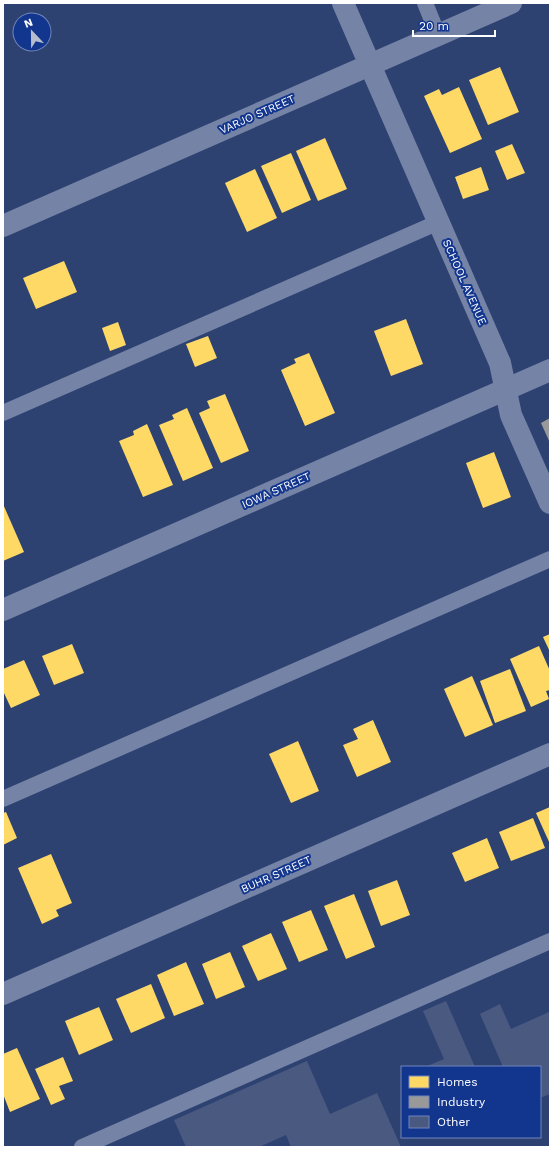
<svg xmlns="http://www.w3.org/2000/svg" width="553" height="1150" font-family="'Work Sans',sans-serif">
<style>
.homes{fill:#ffd966}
.industry{fill:#999}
.building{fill:#495980}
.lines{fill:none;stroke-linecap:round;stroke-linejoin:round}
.lane{stroke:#7583a6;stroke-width:16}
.street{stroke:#7583a6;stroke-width:22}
.labels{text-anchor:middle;stroke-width:4;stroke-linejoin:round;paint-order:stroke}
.street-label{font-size:11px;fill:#fff;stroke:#12358e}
</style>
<rect width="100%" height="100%" fill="#2e4272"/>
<g class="homes">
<polygon points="500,67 519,112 488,125 469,80"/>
<polygon points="459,87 482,139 450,153 424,96 439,89 442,95"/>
<polygon points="325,138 347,189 318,201 296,151"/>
<polygon points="512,144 525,173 507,180 495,151"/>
<polygon points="291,153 311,200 282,213 261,166"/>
<polygon points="481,167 489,190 463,199 455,177"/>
<polygon points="255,169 277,218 247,232 225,183"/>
<polygon points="64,261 77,292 36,309 23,278"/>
<polygon points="406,319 423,364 391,376 374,331"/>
<polygon points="118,322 126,345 110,351 102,328"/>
<polygon points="208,336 217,358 195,367 186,344"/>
<polygon points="309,353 335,413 305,426 281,370 296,363 294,359"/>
<polygon points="225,394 249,451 221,463 199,413 210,408 207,401"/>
<polygon points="187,408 213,468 183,481 159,425 174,419 172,415"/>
<polygon points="147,424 173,485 143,497 119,441 134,435 133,431"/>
<polygon points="494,452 511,497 483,508 466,463"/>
<polygon points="3,504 24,552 3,561"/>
<polygon points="550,634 550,652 543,637"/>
<polygon points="72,644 84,673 54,685 42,656"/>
<polygon points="539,646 550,671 550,690 546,691 549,699 531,707 510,659"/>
<polygon points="24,660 40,695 11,708 3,691 3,669"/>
<polygon points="510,669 526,711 495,723 480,681"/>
<polygon points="472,676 493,725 465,737 444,689"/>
<polygon points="373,720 391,762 357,777 343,745 358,739 353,729"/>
<polygon points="298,741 319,791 291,803 269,754"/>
<polygon points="550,807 550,844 536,813"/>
<polygon points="6,812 17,838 3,845 3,813"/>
<polygon points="533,818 545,848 511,861 499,832"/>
<polygon points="487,838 499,868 465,882 452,853"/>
<polygon points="51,854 72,903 56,910 59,916 42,924 18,868"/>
<polygon points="397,880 410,915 381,926 368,891"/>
<polygon points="354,894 375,947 346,959 324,906"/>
<polygon points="311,910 328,950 299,962 282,922"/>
<polygon points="271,933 287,969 258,981 242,946"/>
<polygon points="230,952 245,987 216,999 202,964"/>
<polygon points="186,962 204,1004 174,1016 157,975"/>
<polygon points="151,984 165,1018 131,1033 116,999"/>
<polygon points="99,1007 113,1040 79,1055 65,1021"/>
<polygon points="17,1048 40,1099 10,1112 3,1094 3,1054"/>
<polygon points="63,1057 73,1081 59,1086 65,1099 51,1105 35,1069"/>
</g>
<polygon class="industry" points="550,418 550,443 541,423"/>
<g class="building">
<polygon points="446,1001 475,1067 425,1067 444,1059 423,1011"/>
<polygon points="500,1004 511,1029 549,1012 550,1015 550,1094 540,1098 540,1067 503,1067 480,1014"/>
<polygon points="307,1061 330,1114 377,1093 401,1147 291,1147 286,1135 259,1147 186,1147 174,1120"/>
</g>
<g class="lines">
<g class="lane">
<polyline points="425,3 438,35"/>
<polyline points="3,413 439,222"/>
<polyline points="3,799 550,559"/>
<polyline points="82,1147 550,941"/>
</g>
<g class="street">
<polyline points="343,3 500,363 511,415 550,503"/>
<polyline points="3,226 511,3"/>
<polyline points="3,610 550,370"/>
<polyline points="3,994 550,754"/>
</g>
</g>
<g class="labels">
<g class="street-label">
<text transform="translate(257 114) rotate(-24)" y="4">VARJO STREET</text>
<text transform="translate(465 282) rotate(66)" y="4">SCHOOL AVENUE</text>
<text transform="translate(276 490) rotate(-24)" y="4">IOWA STREET</text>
<text transform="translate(276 874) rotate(-24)" y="4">BUHR STREET</text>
</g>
</g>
<rect width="553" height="1150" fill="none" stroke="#ffffff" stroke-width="8"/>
<rect x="401" y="1066" width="140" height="72" fill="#12358e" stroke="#7186bb"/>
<rect x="409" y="1076" width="20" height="12" fill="#ffd966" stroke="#7186bb"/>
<text x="437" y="1086" font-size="12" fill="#ffffff">Homes</text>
<rect x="409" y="1096" width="20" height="12" fill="#999999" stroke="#7186bb"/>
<text x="437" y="1106" font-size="12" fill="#ffffff">Industry</text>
<rect x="409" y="1116" width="20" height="12" fill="#495980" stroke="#7186bb"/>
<text x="437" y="1126" font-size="12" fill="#ffffff">Other</text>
<g transform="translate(32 32) rotate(338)"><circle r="19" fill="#12358e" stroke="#7186bb"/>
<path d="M0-3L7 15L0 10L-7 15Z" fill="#b6bdce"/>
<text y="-6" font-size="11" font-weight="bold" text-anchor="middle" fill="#ffffff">N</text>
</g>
<path d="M413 30v6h82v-6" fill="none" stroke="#ffffff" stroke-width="2"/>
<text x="419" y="30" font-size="12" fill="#ffffff" stroke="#12358e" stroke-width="3" paint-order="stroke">20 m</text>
</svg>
